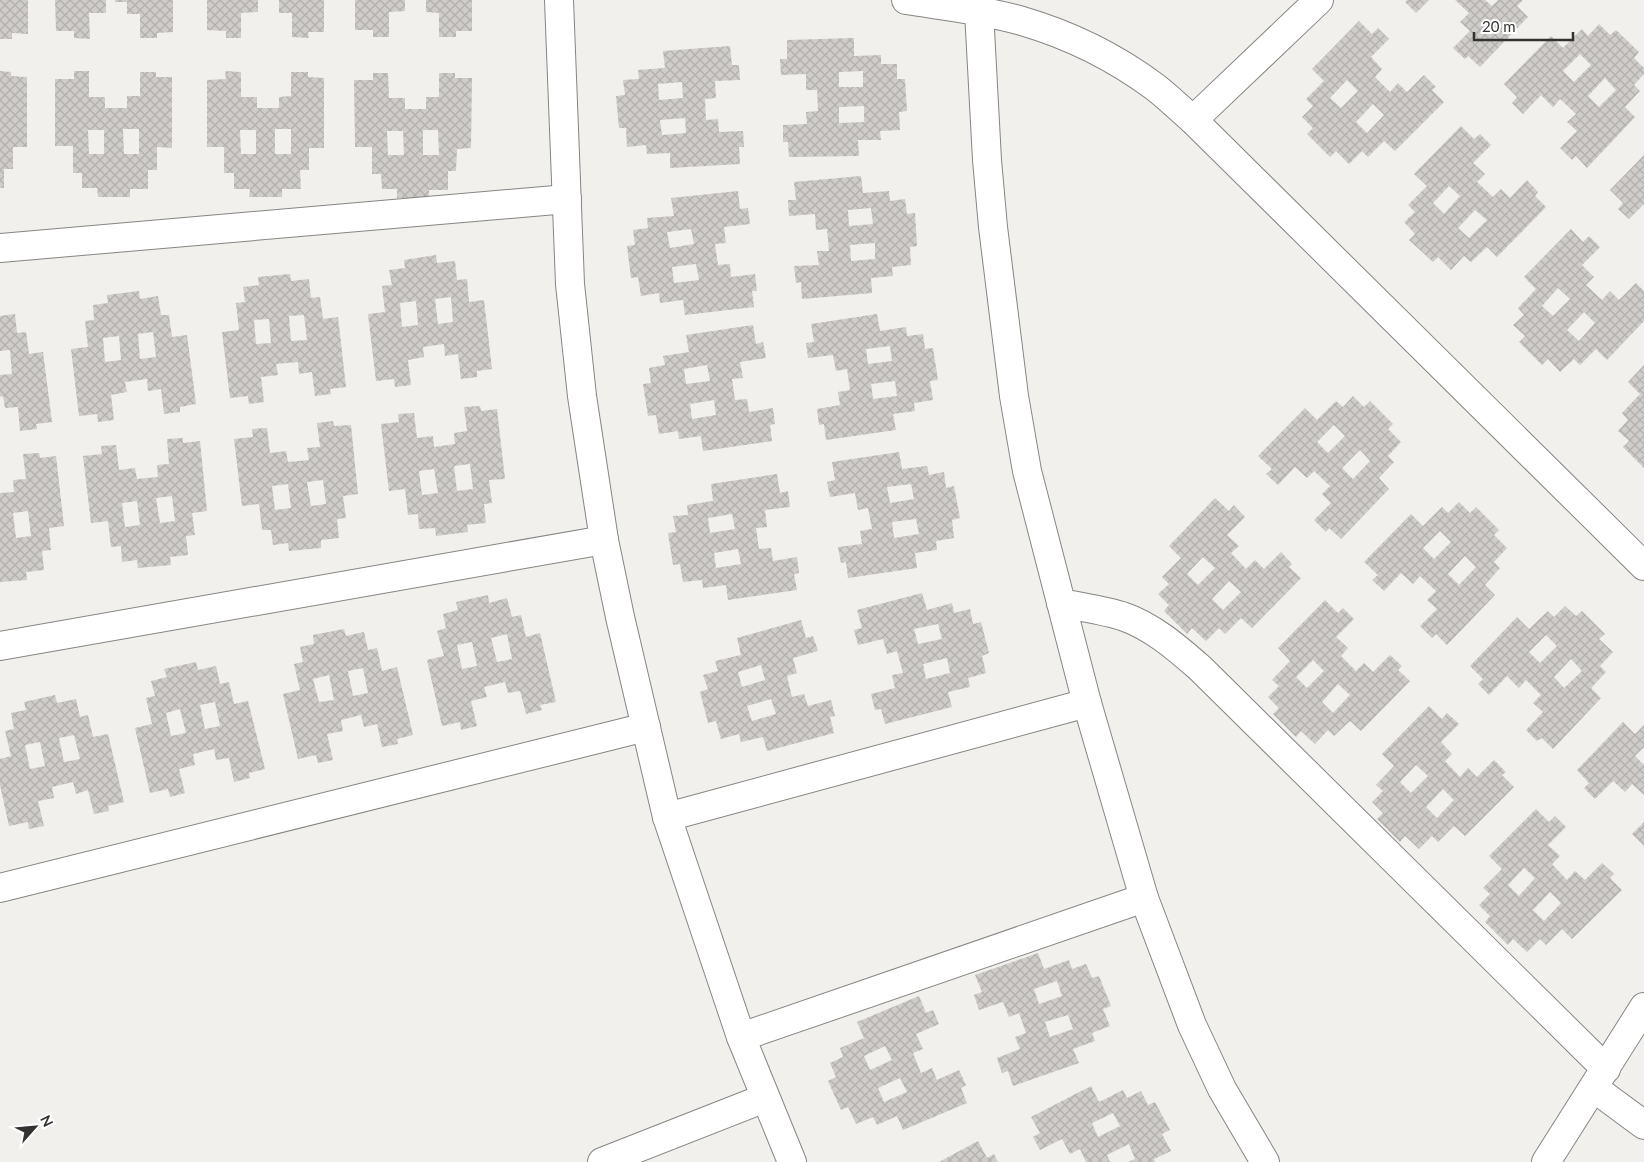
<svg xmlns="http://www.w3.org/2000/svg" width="1644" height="1162" font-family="Lato,sans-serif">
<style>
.building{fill:url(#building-cross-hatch);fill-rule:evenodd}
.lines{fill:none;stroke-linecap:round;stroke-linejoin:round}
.street-casing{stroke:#868582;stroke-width:30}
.secondary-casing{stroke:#868582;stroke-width:30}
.street{stroke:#fff;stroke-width:28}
.secondary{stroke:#fff;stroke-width:28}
</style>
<defs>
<pattern id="building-cross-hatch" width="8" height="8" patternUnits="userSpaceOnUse" patternTransform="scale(1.25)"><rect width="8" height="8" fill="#cfccc9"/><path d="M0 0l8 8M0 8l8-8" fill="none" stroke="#b2b0ad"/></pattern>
</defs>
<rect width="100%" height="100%" fill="#f1f0ec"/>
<g class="building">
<polygon points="0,0 28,0 28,34 12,33 12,39 0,39"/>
<polygon points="55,0 106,0 106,13 89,13 90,39 74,38 74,31 56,31"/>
<polygon points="115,0 173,0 173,32 157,33 157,38 140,38 140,14 127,14 127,2 115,2"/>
<polygon points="207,0 258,0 258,12 241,13 241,38 226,38 226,31 207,30"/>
<polygon points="279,0 324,0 324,32 308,32 309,38 292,37 292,13 279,13"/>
<polygon points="355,0 405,0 405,11 389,12 389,37 373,37 373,30 355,30"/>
<polygon points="426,0 472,0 472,31 456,31 456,37 439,37 439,13 426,12"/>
<polygon points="1407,0 1429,0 1416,13 1405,2"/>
<polygon points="1455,0 1485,0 1492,6 1498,0 1523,0 1517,6 1528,17 1480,67 1468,56 1465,59 1453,48 1470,31 1460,22 1469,13"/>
<path d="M1359 21 1372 34 1378 28 1389 39 1371 57 1382 69 1375 77 1390 92 1398 83 1407 92 1424 75 1436 87 1432 90 1444 102 1395 151 1384 141 1368 157 1362 151 1349 164 1336 151 1330 157 1307 134 1313 128 1302 117 1313 106 1306 99 1324 81 1312 69ZM1347 80 1358 91 1341 108 1330 98ZM1373 104 1384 115 1367 133 1356 122Z"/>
<path d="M1599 24 1610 35 1616 30 1639 52 1634 58 1644 68V74L1634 85 1640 91 1625 107 1635 117 1587 168 1576 156 1572 160 1560 148 1577 131 1567 122 1576 114 1560 99 1553 107 1541 95 1523 114 1512 103 1517 97 1504 84 1551 36 1563 48 1582 29 1588 36ZM1580 54 1591 65 1574 82 1563 71ZM1605 78 1616 90 1599 107 1588 96Z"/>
<path d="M854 38V56L881 55V64H897V79H905L907 111 899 112 900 130 880 131 881 140H858L859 156 789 157 788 142H783V125L807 124 806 112 818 111 817 90H806V74L781 75 780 59H787V40ZM863 71V87H839V72ZM864 106V122L839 123V107Z"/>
<path d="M730 46 732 65H739L740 80 715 81 716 98 705 99 706 120 718 119 719 132 743 131 744 147H739L740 164 670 168V153L647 154 646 145 627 147 626 128H619L616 96 625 95 623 80 639 79 638 70 665 68 663 51ZM682 82 683 98 659 100 658 84ZM685 118 686 133 662 135 660 120Z"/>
<polygon points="0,71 11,72 11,76 27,77 27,147 13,147 13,169 4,169 4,188 0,188"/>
<path d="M74 71H89V97H105V108H127V96H140V72H156V77H172V148L157 147V170H148V189H130V197H98L97 188H82V173H73V146H55V79H74ZM123 129H139V154H124ZM88 130H104V154H89Z"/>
<path d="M225 71 241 72V97H257V108H279V97L291 96V72H308V77L324 78V148H309V170H300L301 189H282V197H249L250 189H234V173H224V147H207V80L226 79ZM275 129H291V154H275ZM240 130H256V154H241Z"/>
<path d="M373 73H388L389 98H405V109H426V97H439V73H455V78H472L471 148 457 149 456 171H448V190H429V198H397V189H382L381 174H372V147H355L354 80H373ZM423 130H438L439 155H423ZM387 131H403L404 155H388Z"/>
<path d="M1461 126 1474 139 1480 134 1491 145 1473 163 1485 174 1477 182 1493 197 1501 189 1510 198 1527 180 1538 192 1535 196 1546 207 1497 257 1487 247 1471 262 1464 256 1451 270 1438 257 1433 262 1409 240 1415 234 1404 222 1415 212 1408 205 1427 186 1414 174ZM1449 186 1460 196 1444 214 1433 203ZM1475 210 1487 220 1469 238 1458 228Z"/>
<polygon points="1644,155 1644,204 1629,219 1618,209 1623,203 1610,190"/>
<path d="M861 176 863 193 889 191 890 201 905 199 907 214 915 213 917 246 910 247 911 265 892 267 893 276 871 278 872 293 802 299 801 282 796 283 794 266 819 265 817 251H829L827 229 816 230 815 214 789 216 788 200H796L794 182ZM871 208 873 224 849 226 848 210ZM875 243V259L851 261 850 245Z"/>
<path d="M738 191 740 209 748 208 750 224 724 227 726 243 715 244 718 265 730 264 731 277 755 274 757 291H752L754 307 685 315 683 300 660 303 659 293 641 296 638 277 631 278 627 246 635 245 633 230 648 228 647 218 674 216 671 198ZM691 229 694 244 670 248 667 232ZM696 264 699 280 674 283 672 267Z"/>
<path d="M1571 229 1583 242 1589 236 1600 247 1582 265 1594 277 1586 285 1602 300 1610 291 1619 300 1636 283 1644 291V321L1607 360 1596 349 1580 365 1574 359 1560 372 1548 359 1542 365 1519 342 1525 336 1513 325 1524 315 1518 308 1536 289 1524 277ZM1558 288 1570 299 1553 316 1542 306ZM1584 312 1595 323 1579 341 1567 330Z"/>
<path d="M436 255 437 263 455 261 457 280 467 279 469 302 484 300 492 369 477 371V377L461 379 458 354 445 356 444 344 423 347 424 357 408 360 411 385 395 387 394 379 376 381 368 314 385 312 382 286 392 285 389 270 405 268 404 260ZM451 297 453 322 438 324 435 299ZM416 301 418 325 402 327 400 303Z"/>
<path d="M290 274 291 281 309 279 311 298 320 297 323 319 338 317 346 387 330 389 331 394 315 396 312 372 299 374 298 362 276 364 278 375 261 377 264 402 249 404 248 396 230 398 222 332 239 330 236 303 245 302 243 287 259 285 258 277ZM304 315 307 340 291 341 289 316ZM269 319 271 343 256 344 254 320Z"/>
<path d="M139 291 140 299 158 296 161 315H169L172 337 187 335 196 404 180 407V412L164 414 161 389 148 391 147 379 125 382 127 392 111 395 114 420 98 422 97 414 79 416 71 349 88 347 85 321 94 320 93 305 108 303 107 295ZM153 332 156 357 140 359 138 334ZM119 336 121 360 105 362 103 338Z"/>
<polygon points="15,314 17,333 26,332 29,354 43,352 52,422 36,424 37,429 20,431 18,407 5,408 3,396 0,397 0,375 12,374 10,350 0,351 0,316"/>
<path d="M877 314 880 331 906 327 907 336 923 334 925 349 933 348 938 380 930 381 933 400 914 403 915 411 893 414 896 430 826 440 824 424 819 425 817 409 840 405 838 392 850 390 847 369 836 371 833 355 808 358 806 343 814 342 811 324ZM890 346 892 361 868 364 866 349ZM895 381 897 396 873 399 871 384Z"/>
<path d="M753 325 756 344 763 342 766 358 740 362 743 378 732 379 735 400 747 399 749 412 773 408 775 424 770 425 772 441 703 451 701 436 679 439 678 431 659 434 656 415 648 416 643 384 651 383 649 368 665 365 663 356 689 352 686 335ZM707 365 710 381 686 384 684 369ZM714 400 716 415 692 419 690 404Z"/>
<polygon points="1644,365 1644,468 1623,447 1629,441 1618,431 1628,420 1622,413 1640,394 1628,382"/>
<path d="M1353 396 1364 407 1370 401 1393 424 1388 429 1401 442 1388 456 1394 462 1379 478 1389 489 1341 539 1329 528 1326 532 1314 520 1331 503 1322 494 1330 486 1314 471 1307 478 1295 467 1278 485 1266 474 1272 469 1258 456 1305 408 1317 420 1336 401 1343 407ZM1334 425 1345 436 1328 453 1317 442ZM1360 450 1370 461 1353 479 1342 468Z"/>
<path d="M480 406 481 411 497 409 505 479 489 480 492 503 484 504 486 523 467 525 468 532 436 536 435 528 419 529 418 514 408 515 405 489 389 491 381 424 399 422 398 414 414 413 417 438 433 436 434 447 455 444 454 433 467 431 464 407ZM470 464 473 489 457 491 454 466ZM434 469 438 493 422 495 419 471Z"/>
<path d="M333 421 334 426 351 425 358 494 343 496 346 518 337 519 339 538 321 540V548L289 551 288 543 273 545 271 530H262L259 504 242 506 234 439 253 437 252 429 267 428 270 453 286 451 288 462 309 460 307 448 320 447 317 423ZM323 480 326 504 311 506 307 482ZM288 484 291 508 275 510 272 486Z"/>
<path d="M183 438V443L200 441 207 511 192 513 195 535 186 536 188 555 170 557 171 565 138 568 137 560 122 562 121 546 111 547 108 521 91 523 83 456 102 454 101 446 116 445 119 470 135 468 137 479 158 477 157 465 169 464 167 439ZM172 496 175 521 160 523 156 498ZM137 501 140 525 125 527 122 503Z"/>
<path d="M899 452 902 469 927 466 929 475 944 472 946 488 954 486 960 518 952 520 954 538 936 541 937 550 915 553 917 568 848 578 846 562 841 563 838 547 862 544 860 531 872 529 868 508 858 510 855 493 830 497 827 482 835 480 832 462ZM911 484 914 499 890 503 887 487ZM916 519 919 534 894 538 892 522Z"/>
<path d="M39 453 40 458 56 456 64 526 49 528 51 550 42 551 44 570 26 572 27 580 0 582V493L14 492 13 480 26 479 23 454ZM28 511 31 536 16 538 13 513Z"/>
<path d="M777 474 780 493 788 491 790 507 765 510 767 527 756 528 759 549 771 548 773 561 797 557 799 573 794 574 797 590 728 600 726 585 703 588 702 580 683 582 680 564 673 565 668 533 676 532 673 516 688 515 687 505 713 501 711 484ZM732 514 735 529 710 533 708 518ZM738 549 741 564 716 568 714 553Z"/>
<path d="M1215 498 1229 511 1234 505 1245 517 1227 535 1239 546 1231 553 1246 569 1255 560 1264 569 1281 552 1292 564 1289 567 1301 578 1252 628 1241 618 1225 634 1219 628 1206 641 1192 628 1187 634 1164 611 1169 605 1158 594 1169 584 1162 577 1181 558 1169 546ZM1203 557 1215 568 1198 585 1187 574ZM1229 581 1241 592 1223 610 1212 599Z"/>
<path d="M1459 502 1470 513 1476 507 1499 530 1494 535 1507 548 1494 562 1500 568 1485 585 1495 595 1447 645 1436 634 1432 638 1420 626 1437 609 1427 600 1436 591 1420 576 1413 584 1401 573 1384 591 1372 580 1378 575 1364 562 1411 514 1423 526 1442 507 1448 513ZM1440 531 1451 542 1434 559 1423 548ZM1465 556 1476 567 1459 585 1448 574Z"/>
<path d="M922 593 927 610 952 603 954 613 970 609 973 624 981 622 989 653 982 656 986 673 968 678 970 687 948 692 952 707 885 724 881 709 875 710 871 694 895 688 892 675 903 673 897 651 887 654 883 639 858 645 854 630 862 628 857 610ZM938 624 942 639 918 644 914 629ZM947 658 950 673 926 679 923 664Z"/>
<path d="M488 595 489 603 507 598 512 617 521 615 526 637 540 633 556 702 540 705 542 710 526 714 520 691 508 693 505 682 484 687 487 697 471 701 477 726 461 730 460 722 442 726 427 660 444 656 437 631 446 628 443 614 458 610 456 602ZM507 634 512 659 497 662 491 638ZM472 642 477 666 462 669 457 645Z"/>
<path d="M1325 600 1338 613 1343 608 1354 619 1336 637 1348 648 1341 656 1356 671 1364 663 1373 672 1390 655 1402 666 1398 670 1410 681 1361 731 1350 721 1334 736 1328 730 1315 744 1301 731 1296 737 1273 714 1279 708 1268 697 1279 686 1272 680 1290 661 1278 648ZM1313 660 1324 671 1307 688 1296 677ZM1338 684 1350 695 1333 713 1322 702Z"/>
<path d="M1565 606 1576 616 1582 611 1605 634 1599 639 1613 652 1600 666 1606 672 1591 688 1601 698 1553 749 1542 738 1537 741 1526 730 1543 712 1533 703 1541 695 1526 680 1519 688 1507 676 1489 695 1478 684 1483 679 1470 666 1517 617 1529 629 1548 611 1554 617ZM1546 635 1557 646 1540 663 1529 652ZM1571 659 1582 671 1564 688 1554 677Z"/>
<path d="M801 620 806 638 813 636 818 651 793 658 797 673 787 676 792 697 804 694 808 706 831 700 835 716 830 717 834 733 767 751 763 737 741 742 739 734 721 739 716 721 708 723 700 692 708 689 703 675 718 671 715 661 741 655 737 638ZM761 665 765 680 742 687 738 672ZM771 699 776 714 752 721 747 706Z"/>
<path d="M344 629 346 636 364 632 368 650 377 648 382 671 397 667 413 735 397 739 398 744 382 747 377 724 364 727 361 715 341 720 343 731 327 734 333 760 318 763 316 755 298 759 283 694 300 690 294 664 303 662 300 647 314 644 313 635ZM363 668 368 693 353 696 348 671ZM329 675 334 700 319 702 313 679Z"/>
<path d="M196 662 198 670 216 666 220 684 229 682 234 704 248 701 265 769 249 773 250 778 234 782 229 758 216 760 214 749 193 754 195 765 179 769 185 793 170 797 168 789 150 793 135 728 152 724 146 698 155 696 151 681 167 677 164 669ZM215 702 220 726 205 729 200 705ZM180 709 186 733 171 736 166 713Z"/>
<path d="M55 695 57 703 76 699 80 717 88 715 93 737 108 734 124 802 108 806 109 811 94 814 88 790 76 794 73 782 52 787 54 798 38 801 44 826 29 829 28 822 9 826 0 785V759L11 756 5 731 14 729 11 713 26 710 24 702ZM74 735 80 759 64 762 59 738ZM40 742 45 766 30 769 25 745Z"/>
<path d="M1429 706 1442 719 1447 713 1459 724 1441 742 1452 754 1445 761 1460 777 1468 768 1477 777 1494 760 1506 772 1502 775 1514 787 1465 836 1454 826 1438 842 1432 836 1419 849 1405 836 1400 842 1377 819 1383 813 1372 802 1383 791 1376 785 1394 766 1382 754ZM1416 765 1428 776 1411 793 1400 782ZM1443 789 1454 800 1437 818 1426 807Z"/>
<polygon points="1623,722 1635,734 1644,725 1644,747 1635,756 1644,765 1644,795 1632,784 1625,792 1613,781 1595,799 1584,788 1589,783 1577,770"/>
<path d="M1536 809 1549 822 1555 816 1566 827 1548 845 1560 856 1552 864 1567 880 1575 871 1585 880 1602 863 1614 874 1610 878 1622 890 1572 939 1562 929 1546 945 1540 939 1527 952 1513 939 1508 945 1485 922 1490 916 1479 905 1490 894 1483 888 1502 869 1489 856ZM1524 868 1535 878 1519 896 1508 885ZM1550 892 1561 903 1544 921 1533 910Z"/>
<polygon points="1644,822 1644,846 1632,834"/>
<path d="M1038 953 1044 969 1069 960 1072 969 1086 964 1092 978 1099 976 1111 1006 1103 1009 1110 1026 1092 1033 1095 1041 1073 1049 1079 1063 1013 1086 1008 1071 1002 1073 997 1058 1020 1049 1015 1037 1026 1033 1019 1013 1009 1017 1003 1002 979 1010 974 995 982 992 975 975ZM1057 981 1062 996 1039 1004 1034 989ZM1068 1015 1073 1029 1050 1037 1045 1022Z"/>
<path d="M919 996 926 1013 933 1010 939 1024 916 1034 923 1049 913 1053 921 1073 932 1068 937 1080 959 1070 966 1085 961 1088 967 1103 903 1130 897 1116 877 1125 873 1117 856 1124 848 1107 841 1110 828 1081 836 1077 830 1063 843 1057 840 1048 864 1038 857 1022ZM885 1046 892 1060 870 1070 864 1056ZM900 1078 907 1092 884 1102 878 1088Z"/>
<path d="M1091 1086 1099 1102 1123 1090 1127 1098 1141 1091 1148 1105 1155 1102 1170 1130 1162 1134 1171 1151 1154 1159 1155 1162H1128L1135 1159 1129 1144 1107 1155 1110 1162H1086L1080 1149 1070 1154 1062 1139 1040 1150 1033 1137 1040 1133 1031 1117ZM1113 1113 1120 1126 1098 1137 1092 1123Z"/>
<polygon points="978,1141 987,1158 994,1154 998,1162 939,1162"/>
</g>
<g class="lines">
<defs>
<g id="street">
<path d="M906 0C944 6 984 10 1022 21 1070 35 1116 58 1155 87 1168 97 1180 109 1193 120L1644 566"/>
<polyline points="979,11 987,160 993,227 1014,396 1027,471 1087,703 1144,898 1192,1025 1222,1089 1265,1162"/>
<polyline points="1193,120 1319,0"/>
<polyline points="0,248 567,199"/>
<path d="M1061 603C1082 607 1102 610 1122 616 1152 626 1177 648 1200 668L1606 1069"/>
<polyline points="0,646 604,540"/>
<polyline points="667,817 1087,703"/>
<polyline points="0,888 646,727"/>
<polyline points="741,1037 1144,898"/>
<polyline points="1594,1088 1644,1125"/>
<polyline points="602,1162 765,1098"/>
<polyline points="1546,1162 1644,1007"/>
</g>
<polyline id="secondary" points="559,0 570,284 582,396 604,540 620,617 667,817 741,1037 792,1162"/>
</defs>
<use href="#street" class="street-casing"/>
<use href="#secondary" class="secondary-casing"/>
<use href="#street" class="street"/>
<use href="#secondary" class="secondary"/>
</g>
<g transform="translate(35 1127) rotate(63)" stroke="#ffffff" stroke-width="4" paint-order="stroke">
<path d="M0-4L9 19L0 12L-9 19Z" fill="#333231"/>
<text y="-8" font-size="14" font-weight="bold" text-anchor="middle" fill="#333231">N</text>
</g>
<path d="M1474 32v8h99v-8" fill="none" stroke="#333231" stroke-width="2.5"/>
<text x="1482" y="32" font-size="15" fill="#333231" stroke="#ffffff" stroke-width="4" paint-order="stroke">20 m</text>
</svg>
